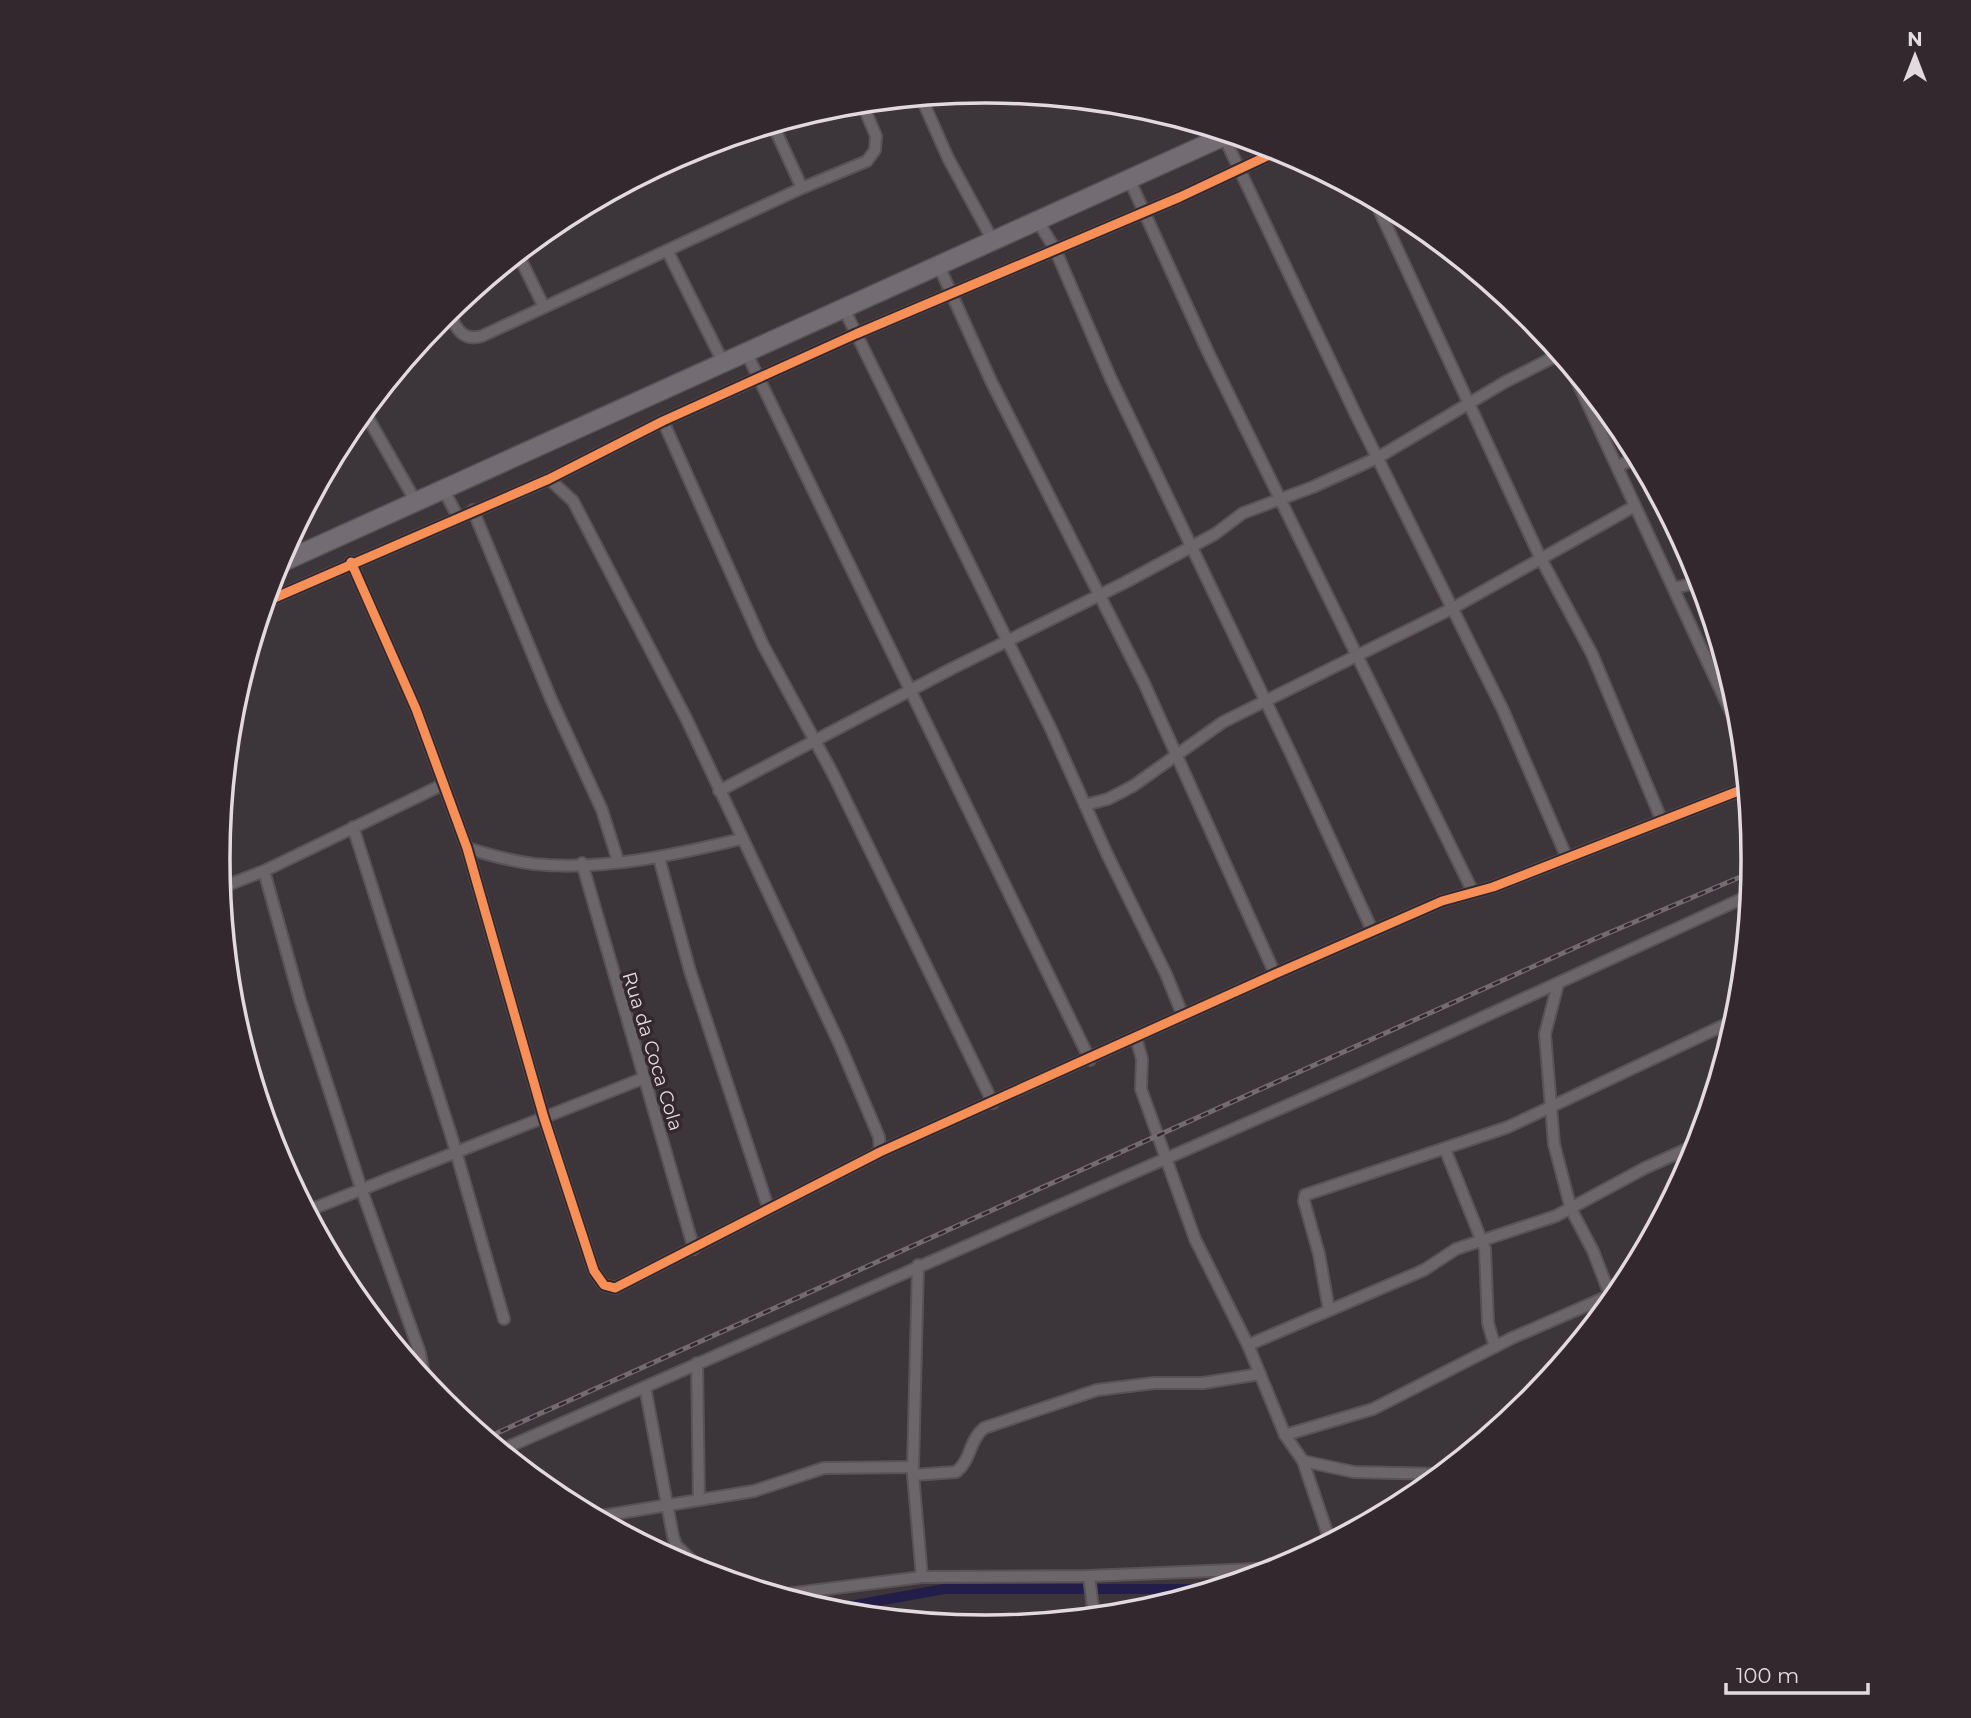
<svg xmlns="http://www.w3.org/2000/svg" width="1971" height="1718" font-family="Montserrat,sans-serif">
<style>
.lines{fill:none;stroke-linecap:round;stroke-linejoin:round}
.canal{stroke:#231d4a;stroke-width:10}
.street-casing{stroke:#595356;stroke-width:14}
.primary-casing{stroke:#595356;stroke-width:21}
.street{stroke:#6c666a;stroke-width:10}
.primary{stroke:#736c73;stroke-width:18}
.rail-casing{stroke:#726c6f;stroke-width:5}
.rail{stroke:#34282f;stroke-width:2.5;stroke-dasharray:8;stroke-linecap:butt}
.cycleway-casing{stroke:#34282f;stroke-width:13}
.cycleway{stroke:#f78f57;stroke-width:9}
.labels{text-anchor:middle;stroke-width:7;stroke-linejoin:round;paint-order:stroke}
.street-label{font-size:19px;fill:#e3dadf;stroke:#34282f}
.rim{fill:none;stroke:#e3dadf;stroke-width:3.5}
</style>
<rect width="100%" height="100%" fill="#3c3539"/>
<g class="lines">
<polyline class="canal" points="828,1610 944,1589 1213,1589"/>
<defs>
<g id="street">
<polyline points="921,97 948,158 992,239"/>
<polyline points="773,125 802,188"/>
<polyline points="1224,137 1357,417 1503,710 1567,858"/>
<polyline points="1130,181 1208,352 1473,892"/>
<polyline points="1375,201 1540,557 1592,654 1662,821"/>
<polyline points="1037,220 1055,249 1111,379 1292,756 1373,932"/>
<polyline points="668,252 723,362"/>
<polyline points="518,254 543,305"/>
<polyline points="938,264 991,381 1144,683 1275,974"/>
<polyline points="843,307 1050,727 1107,854 1166,974 1183,1016"/>
<path d="M448 311C456 328 462 342 482 336L802 188 867 161 875 150 876 136 862 103"/>
<polyline points="746,352 1090,1060"/>
<polyline points="1571,368 1741,734"/>
<polyline points="364,411 416,502"/>
<polyline points="663,421 763,645 833,774 993,1103"/>
<polyline points="1617,466 1638,458"/>
<polyline points="549,479 573,501 686,718 840,1045 879,1137 880,1152"/>
<polyline points="443,489 458,517"/>
<polyline points="473,510 551,699 602,810 618,861"/>
<polyline points="351,562 416,709 467,848 544,1118 594,1271 604,1285 615,1288 880,1152 1275,974 1442,901 1493,887 1746,788"/>
<polyline points="1674,588 1700,582"/>
<polyline points="265,602 549,479 663,421 856,334 1180,197 1280,150"/>
<polyline points="719,791 951,669 1124,583 1215,534 1243,513 1313,487 1377,458 1505,382 1560,354"/>
<polyline points="1085,805 1108,799 1133,786 1223,722 1453,608 1635,506"/>
<polyline points="353,827 452,1138 504,1319"/>
<path d="M467 848C489 855 511 861 534 864 603 871 674 855 741 839"/>
<polyline points="659,858 690,971 768,1207"/>
<polyline points="582,863 694,1249"/>
<polyline points="264,871 300,1000 362,1191 420,1353 425,1381"/>
<polyline points="220,888 264,871 444,784"/>
<polyline points="1558,984 1545,1034 1554,1144 1571,1209 1593,1251 1612,1300"/>
<polyline points="1136,1038 1142,1059 1141,1089 1195,1239 1248,1345 1285,1435 1303,1461 1330,1541"/>
<polyline points="1445,1149 1485,1249 1488,1323 1495,1347"/>
<polyline points="307,1211 644,1078"/>
<polyline points="1329,1310 1319,1254 1304,1201 1305,1195 1508,1127 1735,1020"/>
<polyline points="1248,1345 1424,1270 1456,1249 1556,1216 1645,1168 1698,1144"/>
<polyline points="697,1363 699,1500"/>
<polyline points="645,1387 673,1536 676,1545 703,1572"/>
<polyline points="1285,1435 1373,1409 1512,1338 1620,1291"/>
<polyline points="501,1450 1359,1074 1750,895"/>
<polyline points="1303,1461 1354,1472 1440,1474"/>
<polyline points="913,1467 918,1265"/>
<polyline points="913,1475 922,1577"/>
<path d="M595 1517 754 1491 824 1468 913 1467V1475L956 1472C971 1461 969 1440 984 1428L1097 1390 1154 1383H1203L1260 1374"/>
<polyline points="1089,1576 1094,1616"/>
<polyline points="779,1595 922,1577 1089,1576 1281,1568"/>
</g>
<polyline id="primary" points="276,565 1229,134"/>
</defs>
<use href="#street" class="street-casing"/>
<use href="#primary" class="primary-casing"/>
<use href="#street" class="street"/>
<use href="#primary" class="primary"/>
<defs>
<polyline id="rail" points="486,1438 1592,940 1752,872"/>
</defs>
<use href="#rail" class="rail-casing"/>
<use href="#rail" class="rail"/>
<defs>
<g id="cycleway">
<polyline points="351,562 416,709 467,848 544,1118 594,1271 604,1285 615,1288 880,1152 1275,974 1442,901 1493,887 1746,788"/>
<polyline points="265,602 549,479 663,421 856,334 1180,197 1280,150"/>
</g>
</defs>
<use href="#cycleway" class="cycleway-casing"/>
<use href="#cycleway" class="cycleway"/>
</g>
<g class="labels">
<g class="street-label">
<text transform="translate(653 1051) rotate(73)" y="7">Rua da Coca Cola</text>
</g>
</g>
<path d="M0 0H1971V1718H0ZM985 103H986A755 755 0 0 1 1741 858V860A755 755 0 0 1 986 1615H985A755 755 0 0 1 230 860V858A755 755 0 0 1 985 103Z" fill="#34282f" fill-rule="evenodd"/>
<path class="rim" d="M985 103H986A755 755 0 0 1 1741 858V860A755 755 0 0 1 986 1615H985A755 755 0 0 1 230 860V858A755 755 0 0 1 985 103Z"/>
<g transform="translate(1915 56)" stroke="#34282f" stroke-width="5" paint-order="stroke">
<path d="M0-5L12 26L0 18L-12 26Z" fill="#e3dadf"/>
<text y="-10" font-size="19" font-weight="bold" text-anchor="middle" fill="#e3dadf">N</text>
</g>
<path d="M1726 1683v10h142v-10" fill="none" stroke="#e3dadf" stroke-width="3.5"/>
<text x="1736" y="1683" font-size="21" fill="#e3dadf" stroke="#34282f" stroke-width="5" paint-order="stroke">100 m</text>
</svg>
